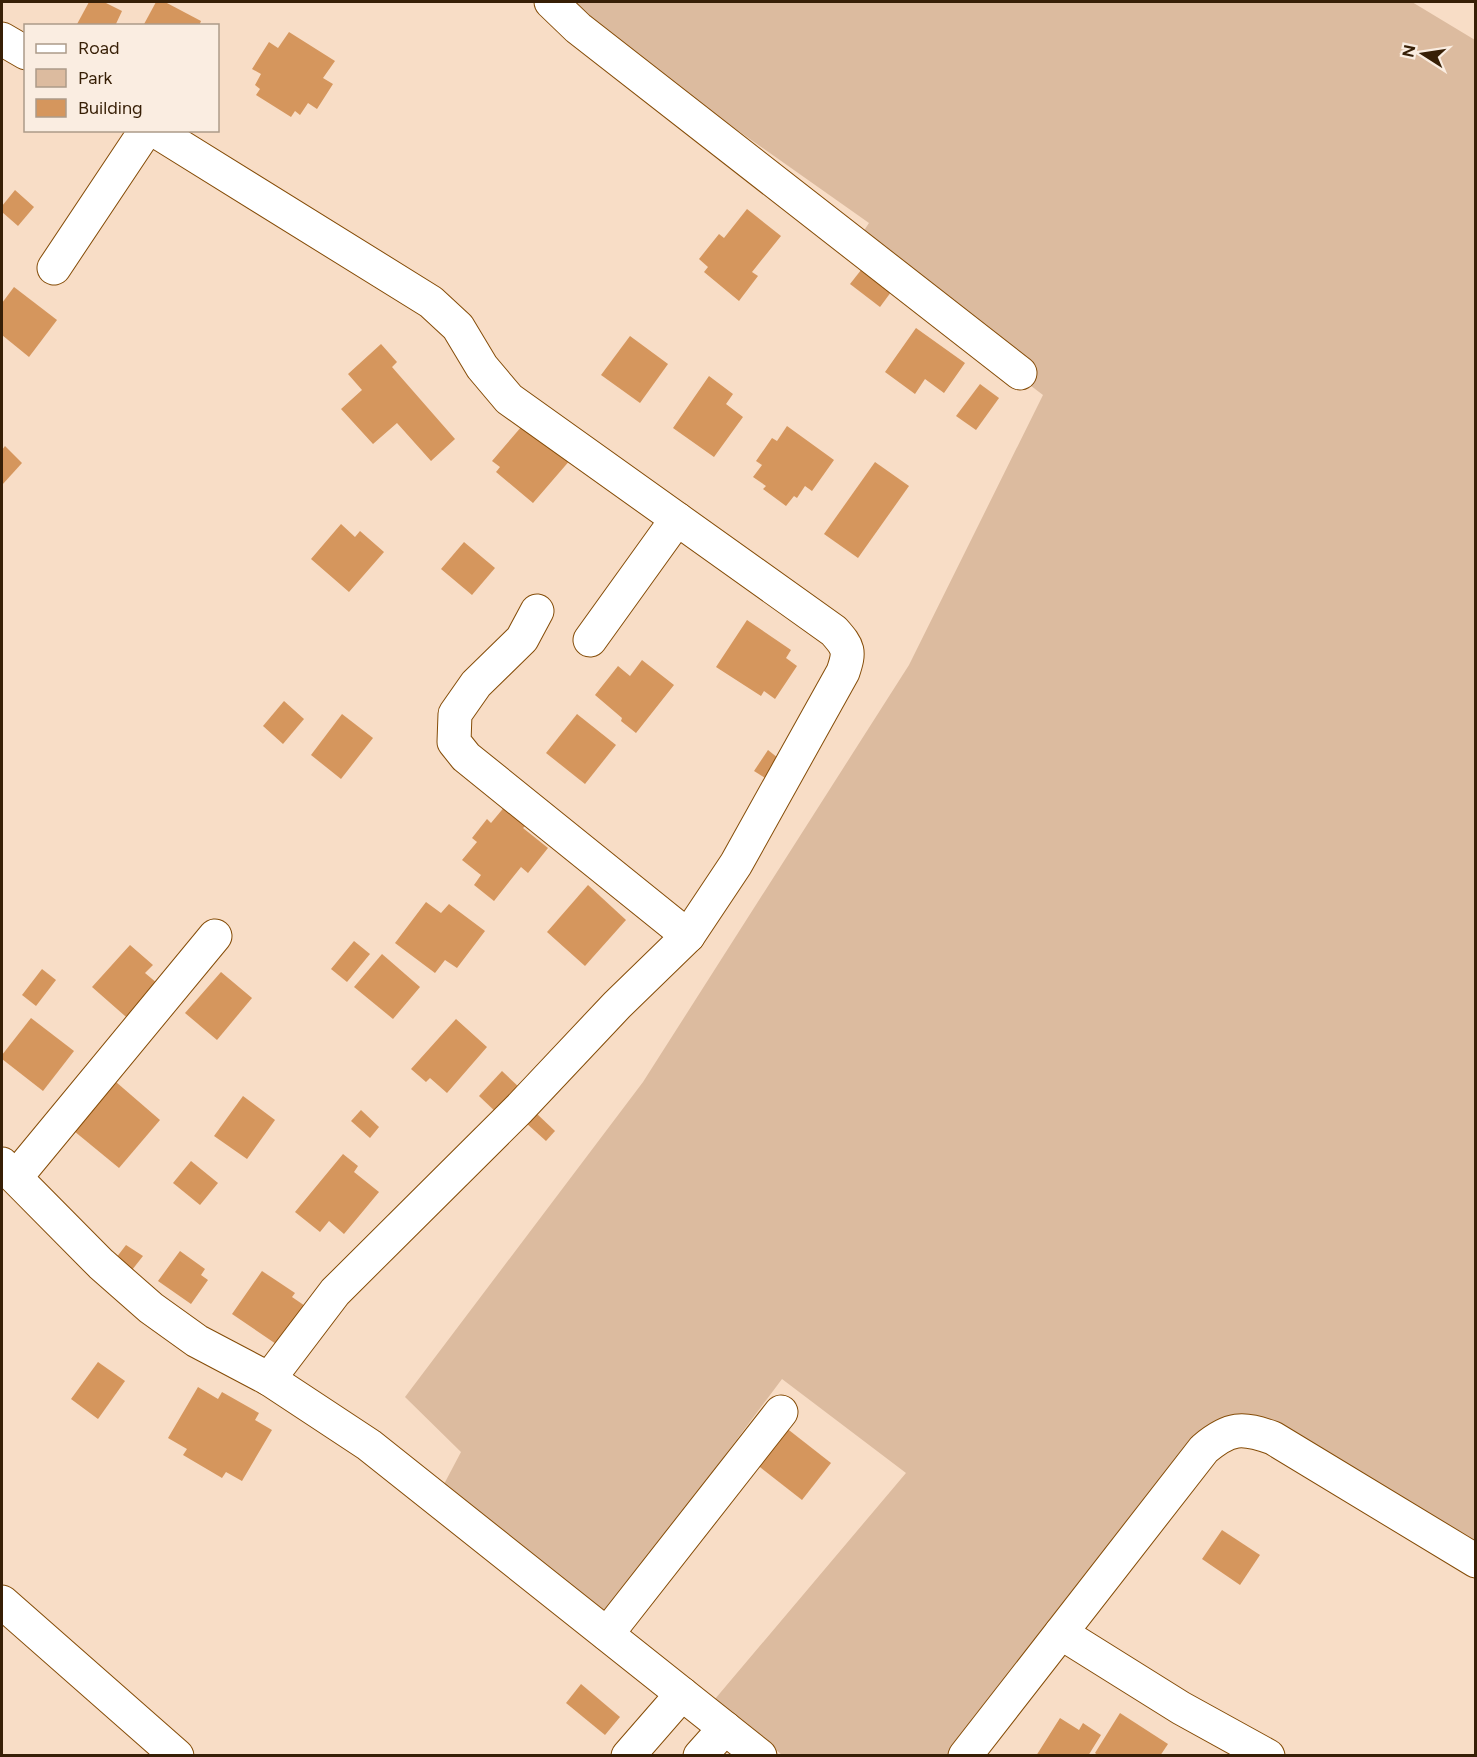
<svg xmlns="http://www.w3.org/2000/svg" width="1477" height="1757" font-family="Figtree,sans-serif">
<style>
.green{fill:#dcbb9f}
.building{fill:#d5965d}
.lines{fill:none;stroke-linecap:round;stroke-linejoin:round}
.minor-casing{stroke:#854c07;stroke-width:35}
.minor{stroke:#fff;stroke-width:33}
</style>
<rect width="100%" height="100%" fill="#f8ddc6"/>
<polygon class="green" points="564,2 1412,2 1475,40 1475,1544 1272,1419 1228,1418 948,1755 782,1755 715,1699 906,1473 782,1379 605,1616 443,1486 461,1452 405,1397 643,1082 909,665 1043,395 851,250 869,223 594,29"/>
<g class="building">
<polygon points="89,2 104,2 122,11 115,26 76,26"/>
<polygon points="156,2 165,2 201,21 199,26 143,26"/>
<polygon points="289,32 335,61 323,78 333,84 317,109 308,103 300,115 295,111 291,117 256,95 260,89 255,85 261,74 252,69 269,42 278,48"/>
<polygon points="15,190 34,207 18,226 2,212 2,206"/>
<polygon points="747,209 781,236 752,272 758,276 739,301 704,272 708,267 699,259 719,234 724,238"/>
<polygon points="865,265 894,288 880,307 850,284"/>
<polygon points="14,287 57,320 29,357 2,335 2,303"/>
<polygon points="916,328 965,363 944,393 925,379 915,394 885,372"/>
<polygon points="630,336 668,364 640,403 601,375"/>
<polygon points="381,344 397,362 392,367 455,439 431,461 397,423 373,444 341,409 362,390 348,374"/>
<polygon points="709,376 733,394 726,404 743,417 714,457 673,428"/>
<polygon points="980,384 999,398 976,430 956,416"/>
<polygon points="522,426 571,459 533,503 496,472 500,467 492,461"/>
<polygon points="787,426 834,460 812,491 805,486 797,498 794,496 786,506 763,489 766,486 753,477 762,465 756,461 772,438 777,441"/>
<polygon points="5,446 22,463 2,485 2,450"/>
<polygon points="875,462 909,486 858,558 824,534"/>
<polygon points="341,524 355,537 360,531 384,552 349,592 311,559"/>
<polygon points="464,542 495,568 472,595 441,569"/>
<polygon points="747,620 791,650 786,658 797,666 775,699 764,691 761,696 716,667"/>
<polygon points="642,660 674,685 636,733 621,721 622,718 595,695 618,666 630,676"/>
<polygon points="284,701 304,719 283,744 263,726"/>
<polygon points="342,714 373,738 341,779 311,755"/>
<polygon points="577,714 616,745 585,784 546,753"/>
<polygon points="768,750 778,758 765,778 754,771"/>
<polygon points="506,805 528,823 523,828 548,848 528,873 521,867 494,901 474,885 481,875 462,860 477,842 472,838 487,819 491,823"/>
<polygon points="588,885 626,920 585,966 547,932"/>
<polygon points="426,902 441,913 449,904 485,931 457,968 445,960 435,973 395,943"/>
<polygon points="354,941 370,954 347,982 331,969"/>
<polygon points="130,945 153,965 145,973 164,989 133,1023 92,987"/>
<polygon points="382,954 420,987 393,1019 354,987"/>
<polygon points="42,969 56,980 36,1006 22,995"/>
<polygon points="221,972 252,998 217,1040 185,1013"/>
<polygon points="31,1018 74,1051 43,1091 2,1059 2,1055"/>
<polygon points="456,1019 487,1047 447,1093 430,1078 426,1082 411,1069"/>
<polygon points="502,1071 522,1090 499,1115 479,1096"/>
<polygon points="116,1082 160,1120 119,1168 74,1131"/>
<polygon points="243,1096 275,1120 247,1159 214,1136"/>
<polygon points="361,1110 379,1127 370,1138 351,1121"/>
<polygon points="535,1112 555,1131 546,1141 525,1122"/>
<polygon points="343,1154 358,1166 354,1172 379,1192 344,1234 329,1221 320,1232 295,1212"/>
<polygon points="191,1161 218,1183 200,1205 173,1183"/>
<polygon points="126,1245 143,1256 132,1270 116,1258"/>
<polygon points="180,1251 205,1269 201,1275 208,1280 191,1304 158,1281"/>
<polygon points="262,1271 295,1293 292,1297 308,1308 282,1348 232,1314"/>
<polygon points="98,1362 125,1381 98,1419 71,1399"/>
<polygon points="198,1387 218,1399 222,1392 259,1413 255,1420 272,1430 242,1481 226,1472 222,1478 183,1455 187,1449 168,1438"/>
<polygon points="785,1427 831,1463 802,1500 756,1464"/>
<polygon points="1222,1530 1260,1555 1240,1585 1202,1559"/>
<polygon points="581,1684 620,1717 605,1735 566,1703"/>
<polygon points="1120,1713 1168,1744 1160,1756 1099,1756 1095,1753"/>
<polygon points="1060,1718 1079,1730 1083,1723 1101,1735 1088,1756 1036,1756"/>
</g>
<g class="lines">
<defs>
<g id="minor">
<polyline points="551,2 578,28 1020,373"/>
<polyline points="2,39 26,53"/>
<path d="M154 130 431 302 458 327 482 367 509 399 834 631C849 648 850 651 843 672L736 864 688 936 617 1005 519 1109 335 1292 269 1379"/>
<polyline points="54,268 146,130"/>
<polyline points="537,611 522,639 476,684 455,714 454,742 466,757 688,936"/>
<polyline points="590,640 677,519"/>
<polyline points="2,1164 101,1264 151,1308 197,1341 269,1379 369,1445 760,1756"/>
<polyline points="16,1177 215,936"/>
<polyline points="2,1602 177,1756"/>
<polyline points="1061,1633 1181,1708 1268,1756"/>
<polyline points="607,1634 781,1412"/>
<polyline points="628,1756 682,1694"/>
<polyline points="700,1756 725,1728"/>
<path d="M965 1756 1204 1449C1230 1427 1242 1427 1273 1438L1476 1561"/>
</g>
</defs>
<use href="#minor" class="minor-casing"/>
<use href="#minor" class="minor"/>
</g>
<rect width="1477" height="1757" fill="none" stroke="#371f06" stroke-width="6"/>
<rect x="24" y="24" width="195" height="108" fill="#faede1" stroke="#ac9b89" stroke-width="1.5"/>
<rect x="36" y="44" width="30" height="9" fill="#ffffff" stroke="#ac9b89" stroke-width="1.5"/>
<text x="78" y="54" font-size="18" fill="#371f06">Road</text>
<rect x="36" y="69" width="30" height="18" fill="#dcbb9f" stroke="#ac9b89" stroke-width="1.5"/>
<text x="78" y="84" font-size="18" fill="#371f06">Park</text>
<rect x="36" y="99" width="30" height="18" fill="#d5965d" stroke="#ac9b89" stroke-width="1.5"/>
<text x="78" y="114" font-size="18" fill="#371f06">Building</text>
<g transform="translate(1423 54) rotate(282)" stroke="#faede1" stroke-width="4.5" paint-order="stroke">
<path d="M0-4.5L10 22L0 15L-10 22Z" fill="#371f06"/>
<text y="-9" font-size="16" font-weight="bold" text-anchor="middle" fill="#371f06">N</text>
</g>
</svg>
